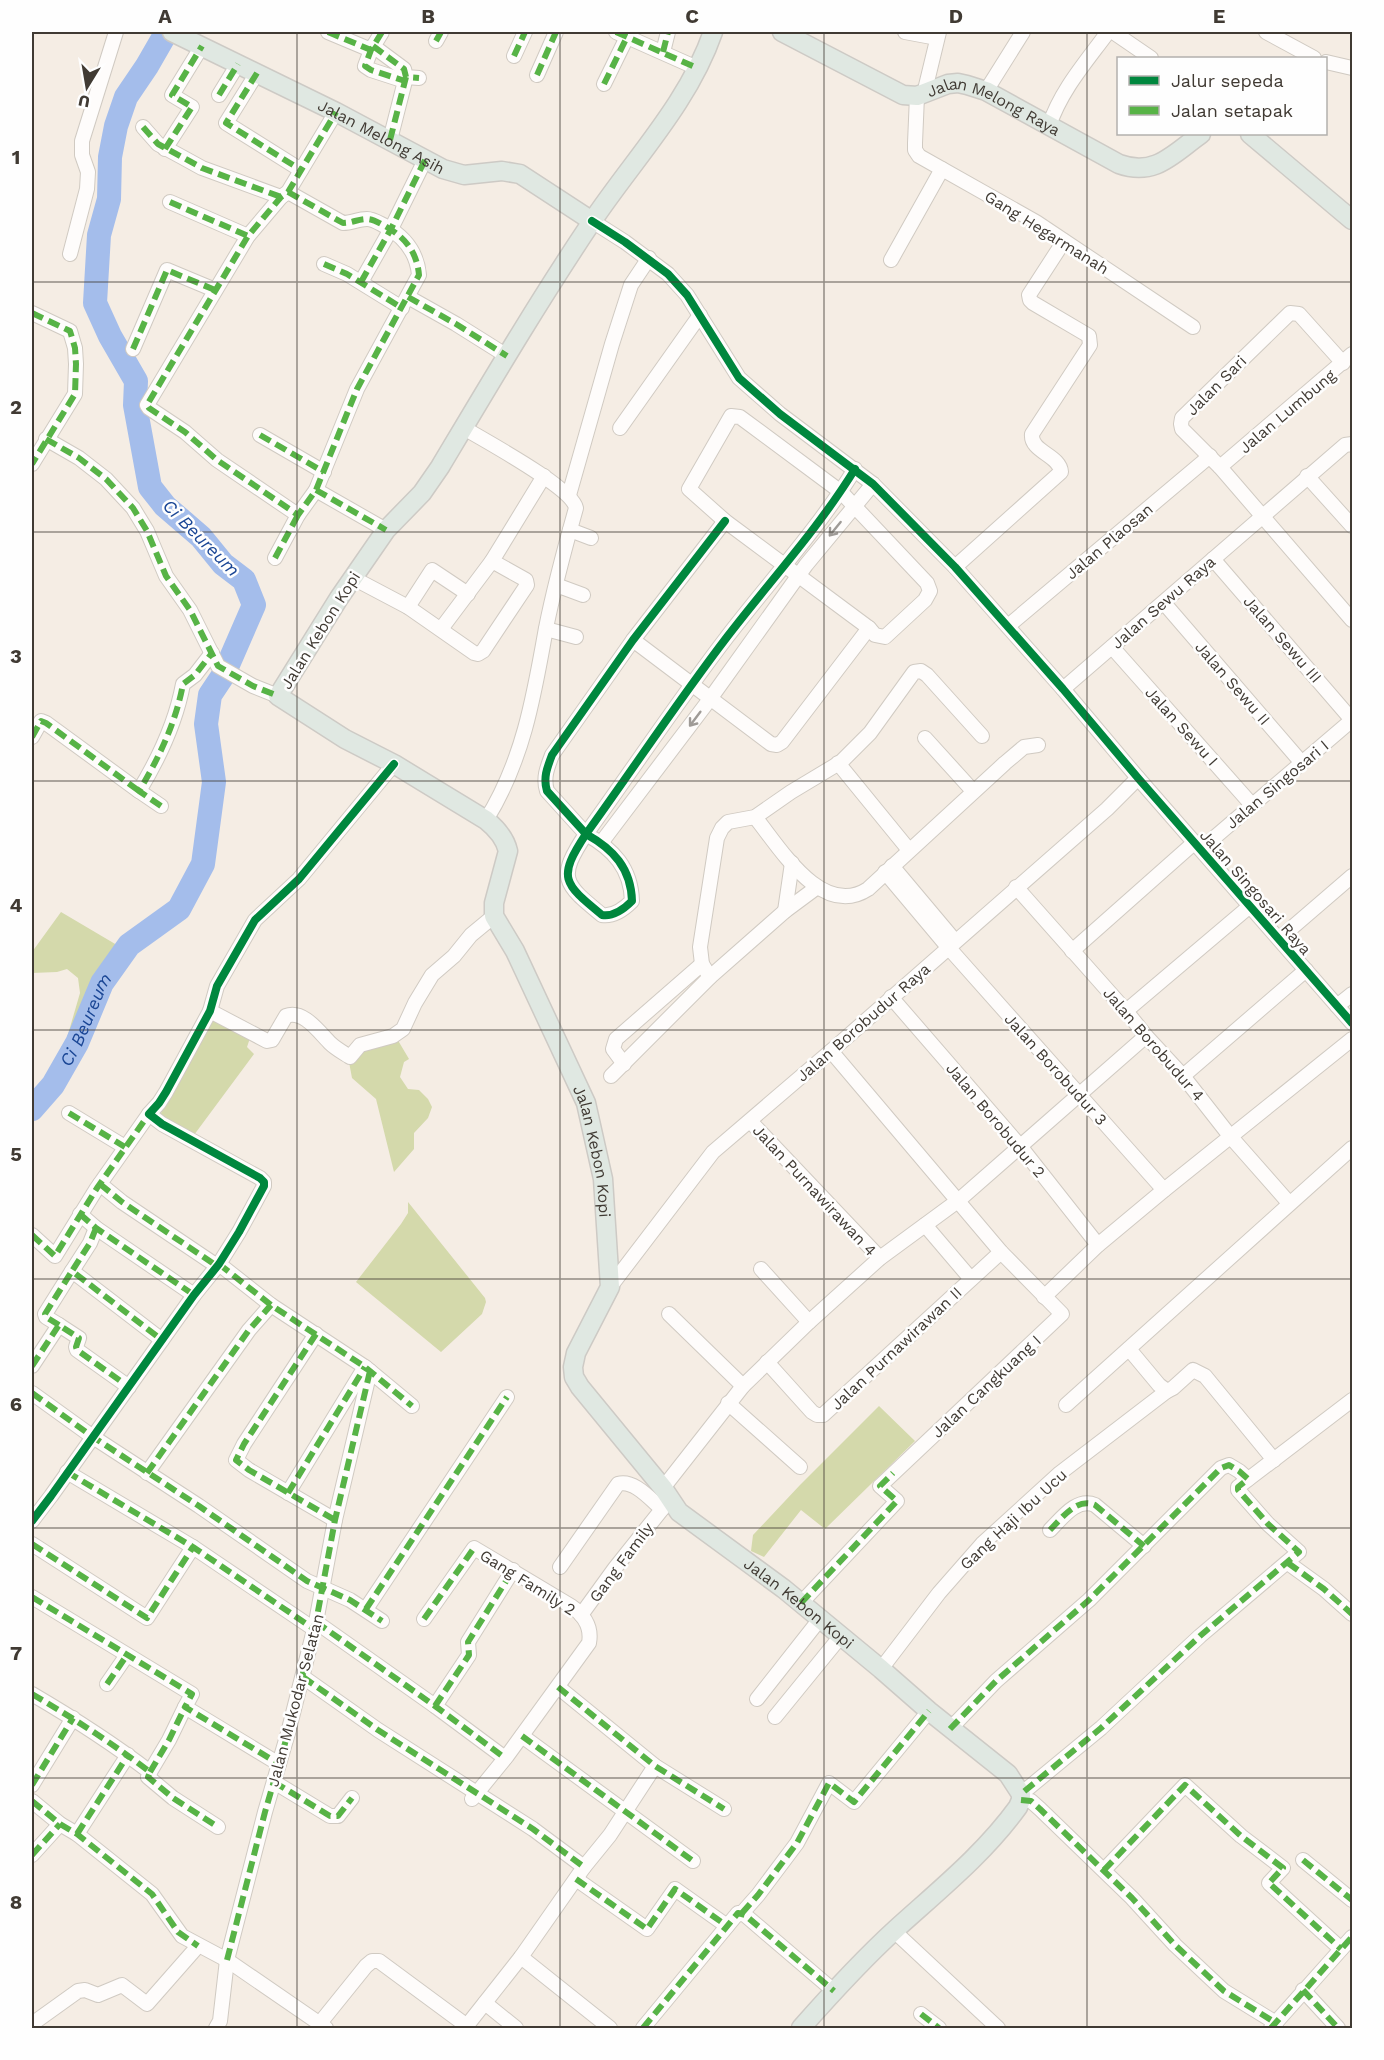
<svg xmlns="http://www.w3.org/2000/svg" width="1384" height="2060" font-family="'Work Sans',sans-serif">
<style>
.green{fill:#d4d9ab}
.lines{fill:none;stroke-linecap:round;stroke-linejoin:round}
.river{stroke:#a4bdeb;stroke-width:24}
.minor-casing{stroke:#d0cac2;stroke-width:16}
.major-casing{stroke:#cdcac5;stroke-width:21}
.minor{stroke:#fefcfb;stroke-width:14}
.major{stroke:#e0e8e2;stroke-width:18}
.quiet{stroke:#57b346;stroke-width:6;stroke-dasharray:12 6;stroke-linecap:butt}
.cycleway-casing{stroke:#fefefe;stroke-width:11}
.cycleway{stroke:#00873e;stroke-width:8}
.oneway{stroke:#9f9b97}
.grid{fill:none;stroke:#403a33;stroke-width:1.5;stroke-opacity:0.55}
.labels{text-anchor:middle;stroke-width:5;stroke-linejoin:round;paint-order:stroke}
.street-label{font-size:16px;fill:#403a33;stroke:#fefefe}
.water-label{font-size:18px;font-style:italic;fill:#1a4695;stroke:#fefefe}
.neatline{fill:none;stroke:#403a33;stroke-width:2}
.grid-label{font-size:20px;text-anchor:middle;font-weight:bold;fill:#403a33}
</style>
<rect width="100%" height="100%" fill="#f5ede4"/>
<g class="green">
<polygon points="61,912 122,948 83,1031 64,1048 80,993 78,978 67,969 57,972 32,973 32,952"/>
<polygon points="212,1015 250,1038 247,1047 254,1054 194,1135 160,1115"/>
<polygon points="393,1032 409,1059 404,1062 400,1077 408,1089 419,1090 428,1099 432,1107 428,1118 414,1133 414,1149 394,1172 376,1099 352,1078 349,1062 364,1041"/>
<polygon points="408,1202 485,1298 486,1302 482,1314 441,1352 356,1282 401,1224 408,1213"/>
<polygon points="879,1406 915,1441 825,1529 801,1510 764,1557 751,1551 753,1535 800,1485"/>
</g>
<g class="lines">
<path class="river" id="s1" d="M32 1109 53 1085 77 1043 102 983 129 945 179 909 203 864 214 782 206 724 210 695 224 674 254 605 244 580 223 564 201 537 165 506 150 487 135 405 136 381 110 336 95 303 99 235 109 199 110 157 116 126 126 97 147 66 166 33 169 32"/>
<defs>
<g id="minor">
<polyline points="328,32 371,50"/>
<polyline points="382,32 371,50 365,66 371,70 405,81"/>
<polyline points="616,32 697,68"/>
<polyline points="905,32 937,38"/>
<polyline points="1113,32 1151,58"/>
<polyline points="1266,32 1314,58"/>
<polyline points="436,41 441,32"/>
<polyline points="373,46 404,69 406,77 419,78"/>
<polyline points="663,52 668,32"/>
<polyline points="514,56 525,32"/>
<polyline points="1326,62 1352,68"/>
<polyline points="257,73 226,123 301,170"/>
<polyline points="537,75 556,32"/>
<polyline points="604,84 627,37"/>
<polyline points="986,91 1023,32"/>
<polyline points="924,94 939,32"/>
<polyline points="219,95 238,64"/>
<polyline points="917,96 915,143 915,150 919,156 1036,222 1193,327"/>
<path d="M1049 126C1061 90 1086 62 1108 32"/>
<polyline points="143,127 158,144 182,157 202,168 281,197"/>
<polyline points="390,140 406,77"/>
<polyline points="165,149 192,107 172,95 202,46"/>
<path d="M288 192 343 223C352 223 358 219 367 219 373 219 379 223 385 226 405 237 417 252 419 275L357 389 316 490 298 515 217 460 185 432 149 408 147 405 248 236 281 197 288 192 336 112"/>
<polyline points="170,202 248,236"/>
<polyline points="592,221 625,242 668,274 687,295 739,378 780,414 873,484 955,567 1063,689 1138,778 1352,1023"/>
<polyline points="70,254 87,189 88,172 82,155 82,141 116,32"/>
<polyline points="891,260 942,169"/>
<polyline points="324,264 347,274 402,308"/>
<polyline points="361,282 391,229 425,160"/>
<polyline points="408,297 456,324 507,356"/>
<polyline points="32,313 70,331 75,348 76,364 75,394 32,464"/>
<polyline points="133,349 167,270 215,290"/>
<polyline points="1343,363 1299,314 1290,313 1182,418 1181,424 1182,429 1220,467 1352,620"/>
<polygon points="731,416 740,417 841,492 927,583 930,591 925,600 885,637 875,635 869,628 725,521 689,489"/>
<path d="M464 428C485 441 572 487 576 508 565 547 554 588 546 628 534 696 523 761 486 820"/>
<polyline points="620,428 700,315"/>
<polyline points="260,435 324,472"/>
<polyline points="46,439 79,458 106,479 133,508 147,531 166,576 190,610 218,666 253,686 278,696"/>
<polyline points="1220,467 1352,354"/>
<polyline points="1307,476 1352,526"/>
<polyline points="316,490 386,530"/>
<polyline points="569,495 612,344 631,285 649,258"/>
<path d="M725 521 633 640 552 755C547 768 543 778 547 791L586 834C557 878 563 883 602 915 614 917 624 909 632 901 631 868 613 849 586 834 633 769 678 701 727 637 770 581 818 529 855 469"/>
<polyline points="570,530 591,538"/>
<polyline points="275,558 298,515"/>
<polyline points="1213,559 1352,720"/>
<path d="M955 567 1061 472C1060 455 1030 452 1032 434L1090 345 1089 336 1084 333 1033 303 1030 300 1029 295 1064 241"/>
<polyline points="353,578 408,607 474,653 478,654 483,651 527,585 526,580 492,561"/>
<polyline points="556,585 583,595"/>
<polyline points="1164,603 1302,763"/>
<polyline points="408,607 432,570 468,594"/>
<polyline points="1008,626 1210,456"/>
<polyline points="441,629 492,561 544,476"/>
<polyline points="546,629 576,637"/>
<polyline points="633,640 771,744 777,745 782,742 869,628"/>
<polyline points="1112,647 1252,805"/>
<polyline points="1063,689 1345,445 1352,444"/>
<polyline points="32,737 41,721 46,723 139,791"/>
<polyline points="925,738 973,791"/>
<polyline points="838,763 909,850"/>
<path d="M161 806 139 791C159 758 176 722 183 684L195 675 212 653"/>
<path d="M755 817C780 848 822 919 868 889L1005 763 1024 747 1038 745"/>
<polyline points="601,843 710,699 806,565 873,484"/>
<polyline points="1201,849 1352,720"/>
<polyline points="892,866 955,941"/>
<polyline points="885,872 948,947 1164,1190"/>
<polyline points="1016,887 1126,1011 1146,1036 1183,1076 1230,1136 1289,1203"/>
<polyline points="785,911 792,863"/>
<polyline points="1280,938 1352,876"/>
<polyline points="1072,951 1195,842"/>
<polyline points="710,977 702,964 700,947 717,838 722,828 728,822 755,817 791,792 841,762 870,733 914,672 921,671 927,675 982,736"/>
<polyline points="891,997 1020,1146 1098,1245"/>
<polyline points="1337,1006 1352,994"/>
<path d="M210 1011 267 1041 272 1040 286 1016C303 1009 319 1032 330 1043 336 1049 344 1053 350 1057L360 1045 393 1036 403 1029 415 1003 432 975 454 956 471 935 494 916"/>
<polyline points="1126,1011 1250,906"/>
<polyline points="624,1064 613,1049 616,1039 702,964"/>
<polyline points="611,1076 710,977 785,911 816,888"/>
<polyline points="1183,1076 1306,970"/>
<polyline points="69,1113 125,1147"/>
<polyline points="750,1121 880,1258"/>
<polyline points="100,1184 122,1202 217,1266"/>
<polyline points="80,1214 96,1228 194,1295"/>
<polyline points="925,1225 971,1279"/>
<polyline points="96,1228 90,1243 72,1271 162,1340"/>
<polyline points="32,1235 55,1256 97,1188 149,1114"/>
<polyline points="219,1264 271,1305 365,1367 412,1406"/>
<polyline points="761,1269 809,1322"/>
<polyline points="610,1287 713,1152 831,1051 1107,809 1138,778"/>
<polyline points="1044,1297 1098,1245 1164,1190 1352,1039"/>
<polyline points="669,1314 743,1386"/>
<polyline points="59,1325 46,1317 45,1314 72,1271"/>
<polyline points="316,1334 244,1444 236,1460 249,1470 335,1520"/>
<polyline points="1129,1349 1159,1385 1167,1391 1173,1388 1193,1370 1205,1376 1274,1460"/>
<polyline points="767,1362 812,1412 817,1415 823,1415 1001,1252"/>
<polyline points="32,1366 59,1325 79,1338 76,1347 77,1350 129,1387"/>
<polyline points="32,1393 93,1437 199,1506 307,1581 350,1600 382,1621"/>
<polyline points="728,1403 800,1467"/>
<polyline points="1066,1405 1352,1148"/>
<polyline points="67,1472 193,1547 314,1629"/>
<polyline points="147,1473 249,1330 271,1305"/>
<polyline points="663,1488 743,1386 809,1322 880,1258 959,1200 1146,1036"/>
<polyline points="288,1493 365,1367"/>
<polyline points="32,1521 51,1496 194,1295 219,1264 239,1232 264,1186 264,1182 260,1178 162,1124 149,1114 159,1103 166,1092 210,1011 217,986 255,920 299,879 394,764"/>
<path d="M1050 1530C1062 1518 1077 1497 1095 1505L1144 1546"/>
<polyline points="32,1544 147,1618 193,1547"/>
<polyline points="1288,1563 1324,1589 1352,1614"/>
<path d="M560 1567 618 1484C634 1479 651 1500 662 1509"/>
<polyline points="32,1597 192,1694 185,1707 279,1764"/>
<polyline points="801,1603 897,1501 880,1486 1062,1314 1001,1252 831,1051"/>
<polyline points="366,1609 507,1397"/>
<polyline points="581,1615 615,1568 667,1503"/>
<path d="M424 1619 474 1548 571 1606C584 1615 592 1627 589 1643L507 1756 472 1799"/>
<polyline points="316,1622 435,1706 505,1758"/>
<polyline points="881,1669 939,1593 982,1544 1060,1473 1167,1391"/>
<polyline points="303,1677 378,1730 533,1829 584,1867"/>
<polyline points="107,1684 127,1655"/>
<polyline points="558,1687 655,1766 724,1809"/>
<path d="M32 1694C73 1718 112 1743 150 1772L148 1777 173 1798 218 1827"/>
<polyline points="757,1699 820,1619"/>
<polyline points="435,1706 469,1655 468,1642 513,1570"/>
<polyline points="775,1717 841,1636"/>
<polyline points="950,1729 996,1681 1089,1600 1221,1468 1229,1465 1239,1471 1248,1479"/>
<polyline points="522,1736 693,1861"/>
<polyline points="150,1772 169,1740 185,1707"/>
<polyline points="274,1782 330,1816 338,1816 352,1798"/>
<polyline points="32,1785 73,1718"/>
<polyline points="1021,1794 1101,1728 1200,1636 1299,1552 1268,1524 1238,1490 1238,1487 1352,1400"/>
<polyline points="1021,1800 1031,1801 1040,1809 1132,1898 1175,1945 1224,1991 1276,2023"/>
<polyline points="32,1801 60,1824 77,1834 152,1894 182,1936 227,1960 326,2028"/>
<polyline points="77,1834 128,1755"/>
<polyline points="32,1855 60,1824"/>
<polyline points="1303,1860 1352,1900"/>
<polyline points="1104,1870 1185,1785 1241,1836 1283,1868 1269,1883 1341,1949"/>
<polyline points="576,1879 647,1929 675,1889 727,1926"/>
<polyline points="742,1913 758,1895 797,1843 829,1783 854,1802 929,1711"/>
<polyline points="894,1931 998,2028"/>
<polyline points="521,1957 610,2028"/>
<polyline points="1303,1990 1338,2028"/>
<polyline points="485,2003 516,2028"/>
<polyline points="921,2014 939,2028"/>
<polyline points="320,2023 366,1966 372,1961 379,1961 467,2026"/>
<polyline points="32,2024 78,1991 85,1990 98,1995 122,1985 147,2004 198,1946"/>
<polyline points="216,2028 220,2021 227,1960 265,1812 288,1733 316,1622 335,1520 370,1371"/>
<polyline points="465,2028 521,1957 584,1867 610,1835 655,1766"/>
<polyline points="643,2028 738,1913 745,1915 834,1991"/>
<polyline points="1271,2028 1352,1937"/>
</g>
<g id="major">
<path id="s2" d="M172 32 336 112 443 169 464 175 502 171 520 174 592 221"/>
<path id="s3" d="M713 32C688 104 633 160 591 223 538 302 489 385 440 467L422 493 386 530 339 598 278 696 345 739 394 764 486 820C496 828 505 838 508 851L494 903V916L515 951 586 1103 603 1179 610 1287 576 1353 573 1367 574 1377 580 1387 663 1488 679 1512 784 1589 881 1669 929 1711 1008 1774 1021 1794V1800L1018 1807C984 1854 939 1890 896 1929 862 1960 831 1994 801 2028"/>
<path id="s4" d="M782 32 903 95 917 96 948 84 958 83 967 85 986 91 1119 164C1155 177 1173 154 1201 134"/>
<polyline points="1250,134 1352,220"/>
</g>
</defs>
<use href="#minor" class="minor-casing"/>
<use href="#major" class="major-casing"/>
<use href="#minor" class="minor"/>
<use href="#major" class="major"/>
<g class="quiet">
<polyline points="328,32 371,50"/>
<polyline points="382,32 371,50 365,66 371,70 405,81"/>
<polyline points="616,32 697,68"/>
<polyline points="436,41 441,32"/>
<polyline points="373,46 404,69 406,77 419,78"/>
<polyline points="663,52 668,32"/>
<polyline points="514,56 525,32"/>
<polyline points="257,73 226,123 301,170"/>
<polyline points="537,75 556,32"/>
<polyline points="604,84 627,37"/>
<polyline points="219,95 238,64"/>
<polyline points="143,127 158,144 182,157 202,168 281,197"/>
<polyline points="390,140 406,77"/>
<polyline points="165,149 192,107 172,95 202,46"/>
<path d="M288 192 343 223C352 223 358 219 367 219 373 219 379 223 385 226 405 237 417 252 419 275L357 389 316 490 298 515 217 460 185 432 149 408 147 405 248 236 281 197 288 192 336 112"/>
<polyline points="170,202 248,236"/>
<polyline points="324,264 347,274 402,308"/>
<polyline points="361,282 391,229 425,160"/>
<polyline points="408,297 456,324 507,356"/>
<polyline points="32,313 70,331 75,348 76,364 75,394 32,464"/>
<polyline points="133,349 167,270 215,290"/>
<polyline points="260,435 324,472"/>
<polyline points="46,439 79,458 106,479 133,508 147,531 166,576 190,610 218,666 253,686 278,696"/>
<polyline points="316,490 386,530"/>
<polyline points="275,558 298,515"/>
<polyline points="32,737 41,721 46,723 139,791"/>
<path d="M161 806 139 791C159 758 176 722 183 684L195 675 212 653"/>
<polyline points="69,1113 125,1147"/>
<polyline points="100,1184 122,1202 217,1266"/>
<polyline points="80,1214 96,1228 194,1295"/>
<polyline points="96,1228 90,1243 72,1271 162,1340"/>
<polyline points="32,1235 55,1256 97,1188 149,1114"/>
<polyline points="219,1264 271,1305 365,1367 412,1406"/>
<polyline points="59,1325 46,1317 45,1314 72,1271"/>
<polyline points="316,1334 244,1444 236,1460 249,1470 335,1520"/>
<polyline points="32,1366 59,1325 79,1338 76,1347 77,1350 129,1387"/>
<polyline points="32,1393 93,1437 199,1506 307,1581 350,1600 382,1621"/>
<polyline points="67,1472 193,1547 314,1629"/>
<polyline points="147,1473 249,1330 271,1305"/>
<polyline points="288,1493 365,1367"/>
<path d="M1050 1530C1062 1518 1077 1497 1095 1505L1144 1546"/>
<polyline points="32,1544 147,1618 193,1547"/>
<polyline points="1288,1563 1324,1589 1352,1614"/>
<polyline points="32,1597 192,1694 185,1707 279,1764"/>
<polyline points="801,1603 897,1501 880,1486 893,1473"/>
<polyline points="366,1609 507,1397"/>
<polyline points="424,1619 474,1548"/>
<polyline points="316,1622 435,1706 505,1758"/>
<polyline points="303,1677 378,1730 533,1829 584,1867"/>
<polyline points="107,1684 127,1655"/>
<polyline points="558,1687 655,1766 724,1809"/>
<path d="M32 1694C73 1718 112 1743 150 1772L148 1777 173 1798 218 1827"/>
<polyline points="435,1706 469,1655 468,1642 513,1570"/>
<polyline points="950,1729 996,1681 1089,1600 1221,1468 1229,1465 1239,1471 1248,1479 1238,1487 1238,1490 1268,1524 1299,1552 1200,1636 1101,1728 1021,1794"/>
<polyline points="522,1736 693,1861"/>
<polyline points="150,1772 169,1740 185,1707"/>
<polyline points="274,1782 330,1816 338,1816 352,1798"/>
<polyline points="32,1785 73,1718"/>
<polyline points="1021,1800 1031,1801 1040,1809 1132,1898 1175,1945 1224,1991 1276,2023"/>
<polyline points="32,1801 60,1824 77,1834 152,1894 178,1932 198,1946"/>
<polyline points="77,1834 128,1755"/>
<polyline points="32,1855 60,1824"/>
<polyline points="1303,1860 1352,1900"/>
<polyline points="1104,1870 1185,1785 1241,1836 1283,1868 1269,1883 1341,1949"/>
<polyline points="576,1879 647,1929 675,1889 727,1926"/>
<polyline points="742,1913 758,1895 797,1843 829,1783 854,1802 929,1711"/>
<polyline points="227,1960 265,1812 288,1733 316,1622 335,1520 370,1371"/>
<polyline points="1303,1990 1338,2028"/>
<polyline points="921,2014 939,2028"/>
<polyline points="643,2028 738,1913 745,1915 834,1991"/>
<polyline points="1271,2028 1352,1937"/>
</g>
<defs>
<g id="cycleway">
<polyline points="592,221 625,242 668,274 687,295 739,378 780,414 873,484 955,567 1063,689 1138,778 1352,1023"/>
<path d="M725 521 633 640 552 755C547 768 543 778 547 791L586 834C557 878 563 883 602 915 614 917 624 909 632 901 631 868 613 849 586 834 633 769 678 701 727 637 770 581 818 529 855 469"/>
<polyline points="32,1521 51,1496 194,1295 219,1264 239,1232 264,1186 264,1182 260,1178 162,1124 149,1114 159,1103 166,1092 210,1011 217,986 255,920 299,879 394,764"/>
</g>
</defs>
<use href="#cycleway" class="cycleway-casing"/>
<use href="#cycleway" class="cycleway"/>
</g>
<defs><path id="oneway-shaft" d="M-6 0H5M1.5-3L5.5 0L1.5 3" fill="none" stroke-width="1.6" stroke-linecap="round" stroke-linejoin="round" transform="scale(1.5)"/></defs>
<g class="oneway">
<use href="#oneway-shaft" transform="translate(835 529) rotate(129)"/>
<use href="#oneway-shaft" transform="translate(695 719) rotate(127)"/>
</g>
<path class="grid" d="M297 32V2028M560 32V2028M824 32V2028M1087 32V2028M32 282H1352M32 532H1352M32 781H1352M32 1030H1352M32 1279H1352M32 1528H1352M32 1778H1352"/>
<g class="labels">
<g class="street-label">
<text dy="6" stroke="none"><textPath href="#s4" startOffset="234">Jalan Melong Raya</textPath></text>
<text dy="6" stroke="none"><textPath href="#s2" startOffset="234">Jalan Melong Asih</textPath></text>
<text transform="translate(1047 232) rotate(32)" y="6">Gang Hegarmanah</text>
<text transform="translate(1216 385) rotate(-45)" y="6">Jalan Sari</text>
<text transform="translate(1287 411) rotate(-40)" y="6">Jalan Lumbung</text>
<text transform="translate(1109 541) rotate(-40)" y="6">Jalan Plaosan</text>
<text transform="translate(1163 602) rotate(-41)" y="6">Jalan Sewu Raya</text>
<text transform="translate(320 630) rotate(-58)" y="6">Jalan Kebon Kopi</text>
<text transform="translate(1283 639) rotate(49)" y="6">Jalan Sewu III</text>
<text transform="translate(1233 683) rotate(49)" y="6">Jalan Sewu II</text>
<text transform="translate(1182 726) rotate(48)" y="6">Jalan Sewu I</text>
<text transform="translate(1277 784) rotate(-40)" y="6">Jalan Singosari I</text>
<text transform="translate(1256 892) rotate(49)" y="6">Jalan Singosari Raya</text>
<text transform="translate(863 1022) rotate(-41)" y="6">Jalan Borobudur Raya</text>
<text transform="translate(1154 1044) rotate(49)" y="6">Jalan Borobudur 4</text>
<text transform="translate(1056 1069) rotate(48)" y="6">Jalan Borobudur 3</text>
<text transform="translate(996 1120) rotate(50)" y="6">Jalan Borobudur 2</text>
<text dy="6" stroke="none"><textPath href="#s3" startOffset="1401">Jalan Kebon Kopi</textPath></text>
<text transform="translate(815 1190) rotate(47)" y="6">Jalan Purnawirawan 4</text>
<text transform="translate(896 1348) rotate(-43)" y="6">Jalan Purnawirawan II</text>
<text transform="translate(986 1386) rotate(-43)" y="6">Jalan Cangkuang I</text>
<text transform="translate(1013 1519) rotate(-43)" y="6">Gang Haji Ibu Ucu</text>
<text transform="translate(621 1562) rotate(-53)" y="6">Gang Family</text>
<text transform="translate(528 1582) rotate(32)" y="6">Gang Family 2</text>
<text dy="6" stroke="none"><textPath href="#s3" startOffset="1959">Jalan Kebon Kopi</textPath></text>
<text transform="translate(295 1700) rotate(-75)" y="6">Jalan Mukodar Selatan</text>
</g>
<g class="water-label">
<text transform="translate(201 538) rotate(45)" y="6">Ci Beureum</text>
<text dy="6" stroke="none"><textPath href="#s1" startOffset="105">Ci Beureum</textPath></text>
</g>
</g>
<rect width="1384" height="2060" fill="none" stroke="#fefefe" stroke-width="66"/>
<rect x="1117" y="57" width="210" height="78" fill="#fefefe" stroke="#b2b0ad" stroke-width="1.5"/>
<rect x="1129" y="76" width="30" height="9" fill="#00873e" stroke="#b2b0ad" stroke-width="1.5"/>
<text x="1171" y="87" font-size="18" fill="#403a33">Jalur sepeda</text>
<rect x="1129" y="106" width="30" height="9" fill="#57b346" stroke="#b2b0ad" stroke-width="1.5"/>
<text x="1171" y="117" font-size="18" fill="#403a33">Jalan setapak</text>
<g transform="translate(87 87) rotate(191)" stroke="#fefefe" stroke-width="4.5" paint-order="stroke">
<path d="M0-4.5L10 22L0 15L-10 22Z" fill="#403a33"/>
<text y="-9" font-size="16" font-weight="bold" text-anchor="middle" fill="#403a33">U</text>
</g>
<rect x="33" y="33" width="1318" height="1994" class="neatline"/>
<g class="grid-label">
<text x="165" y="23">A</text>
<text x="428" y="23">B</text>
<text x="692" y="23">C</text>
<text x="956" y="23">D</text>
<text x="1219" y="23">E</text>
<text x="16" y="164">1</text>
<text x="16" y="414">2</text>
<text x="16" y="663">3</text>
<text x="16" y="912">4</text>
<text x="16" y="1161">5</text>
<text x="16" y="1411">6</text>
<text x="16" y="1660">7</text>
<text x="16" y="1909">8</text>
</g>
</svg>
